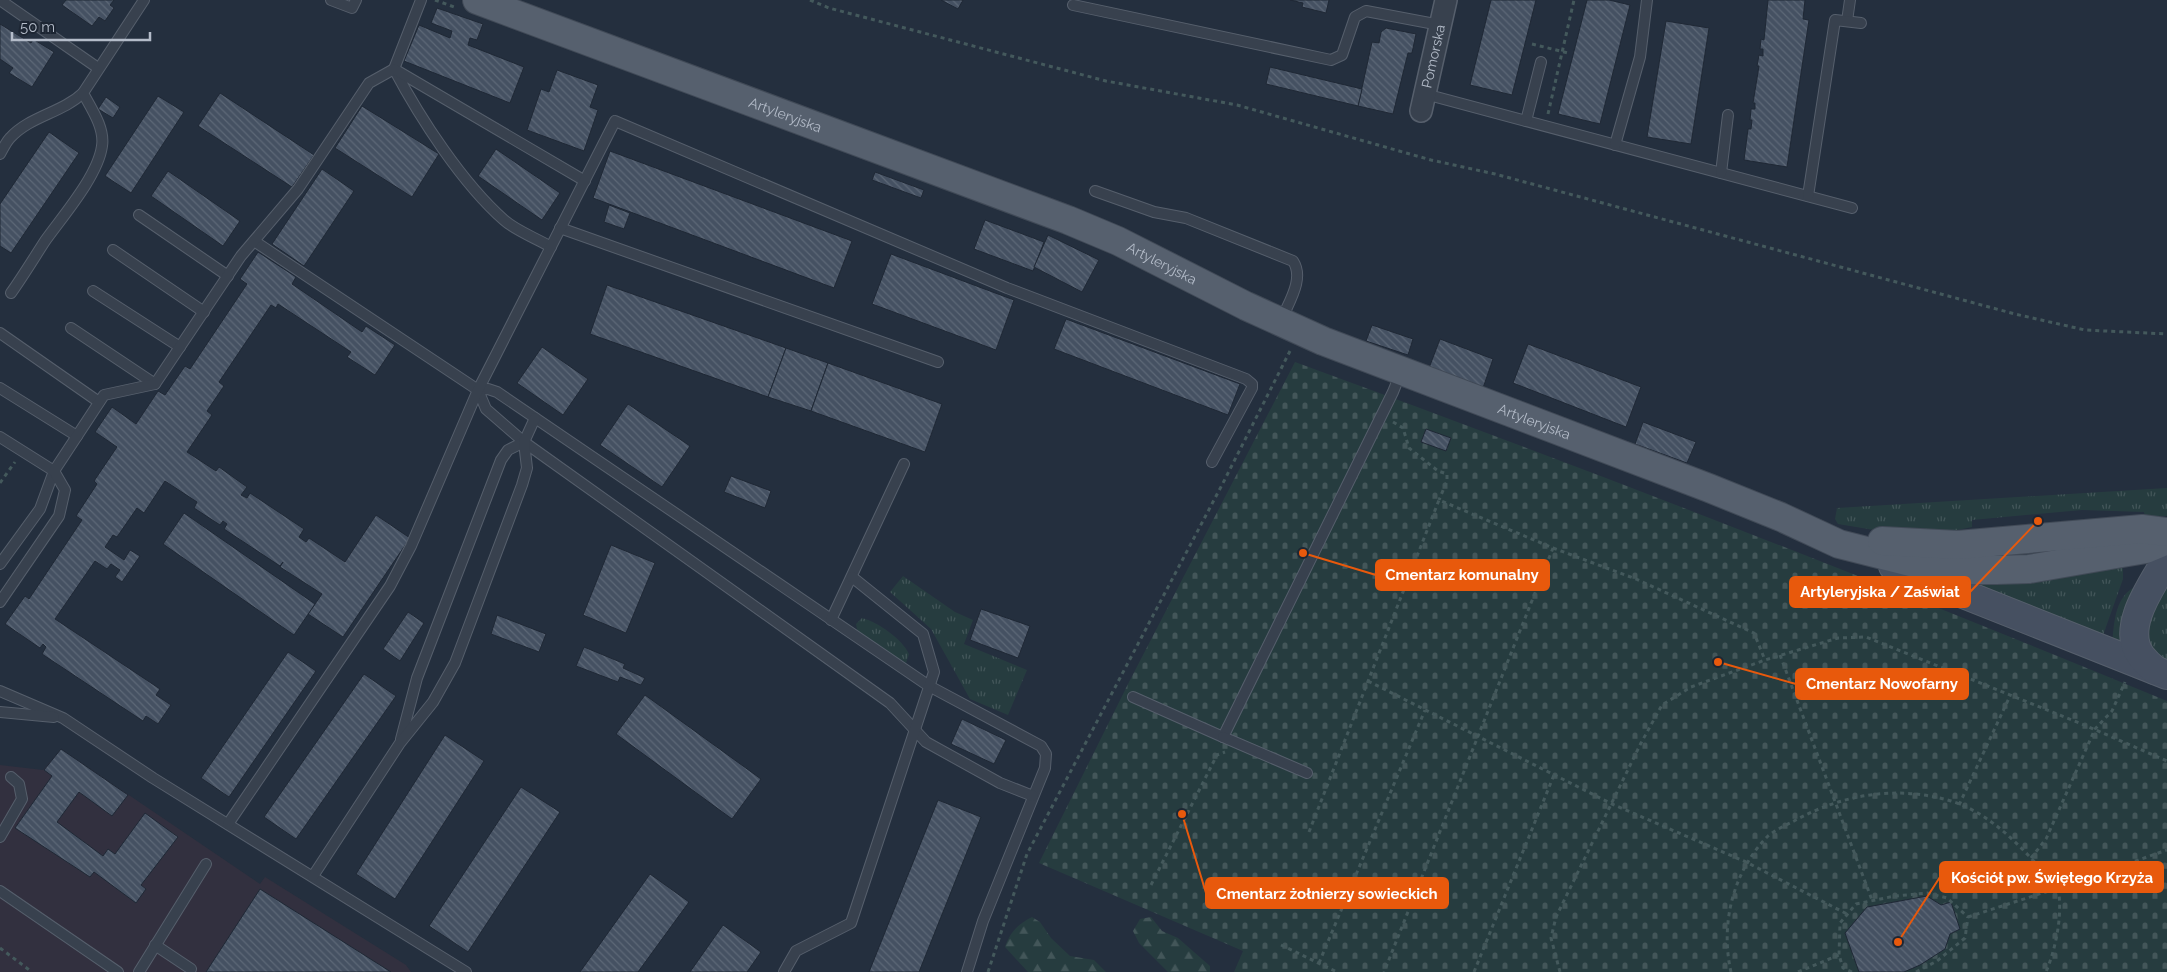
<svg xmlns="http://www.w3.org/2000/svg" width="2167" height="972" font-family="Raleway,sans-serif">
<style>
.medical{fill:#32303f}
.grass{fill:url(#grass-tufts)}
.forest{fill:url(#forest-firs)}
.cemetery{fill:url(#cemetery-stones)}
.building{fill:url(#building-back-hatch);stroke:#1f2835}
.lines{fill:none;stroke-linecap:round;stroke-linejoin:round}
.lane-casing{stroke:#565f6c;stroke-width:12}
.street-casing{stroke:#565f6c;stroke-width:24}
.secondary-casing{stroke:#565f6c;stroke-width:30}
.primary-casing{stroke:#414a57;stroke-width:30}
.path{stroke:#44595c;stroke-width:3;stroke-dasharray:4 4;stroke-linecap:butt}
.lane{stroke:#38414e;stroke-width:10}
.street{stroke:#38414e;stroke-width:21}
.secondary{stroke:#465061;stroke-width:28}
.primary{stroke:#56606e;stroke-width:28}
.labels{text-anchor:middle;stroke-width:5;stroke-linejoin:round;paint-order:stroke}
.street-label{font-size:14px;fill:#b4bcc9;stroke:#1d2633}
.leader{fill:none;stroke:#e8590c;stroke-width:2}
.callout-dot{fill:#e8590c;stroke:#1d2633;stroke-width:2}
.callout{fill:#e8590c;stroke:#e8590c;stroke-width:2}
.callout-label{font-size:15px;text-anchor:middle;font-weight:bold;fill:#fff}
</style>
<defs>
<pattern id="grass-tufts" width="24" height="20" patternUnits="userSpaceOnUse" patternTransform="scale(1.25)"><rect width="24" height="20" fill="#263c3f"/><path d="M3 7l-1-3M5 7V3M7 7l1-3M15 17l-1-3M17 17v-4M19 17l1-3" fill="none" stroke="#435659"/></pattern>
<pattern id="forest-firs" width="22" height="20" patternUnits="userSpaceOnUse" patternTransform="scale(1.25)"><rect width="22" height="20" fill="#263c3f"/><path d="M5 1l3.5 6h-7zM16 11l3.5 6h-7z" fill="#435659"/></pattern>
<pattern id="cemetery-stones" width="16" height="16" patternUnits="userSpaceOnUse" patternTransform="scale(1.25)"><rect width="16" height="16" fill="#263c3f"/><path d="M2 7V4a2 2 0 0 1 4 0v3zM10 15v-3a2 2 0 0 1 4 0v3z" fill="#435659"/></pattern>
<pattern id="building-back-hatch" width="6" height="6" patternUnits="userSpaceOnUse" patternTransform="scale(1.25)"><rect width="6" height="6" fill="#455162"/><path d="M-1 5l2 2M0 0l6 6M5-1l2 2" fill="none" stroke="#5d6877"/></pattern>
</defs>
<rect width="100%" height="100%" fill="#242f3e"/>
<polygon class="medical" points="61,749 260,884 265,877 406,965 411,972 0,972 0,765 43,770"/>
<g class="grass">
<polygon points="2167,488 2167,516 2145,517 2144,512 2082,510 1972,520 1972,527 1933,535 1880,531 1838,524 1835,519 1837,508"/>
<polygon points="2123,562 2123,579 2101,641 1948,578"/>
<polygon points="903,576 955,612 973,620 964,644 1027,670 1008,715 970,699 931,629 890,592"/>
<path d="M2133 588H2141L2127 641 2112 645C2114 626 2114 599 2133 588Z"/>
<polygon points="2161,589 2167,589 2167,661 2152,654 2144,631"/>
<path d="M862 618C878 622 902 639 909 654L906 663 858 634 856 624Z"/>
</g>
<g class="forest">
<path d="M1032 917 1040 922 1051 938 1070 956 1094 960 1106 972H1028L1005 947C1010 932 1018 924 1032 917Z"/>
<polygon points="1151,917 1162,931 1178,938 1210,966 1210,972 1168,972 1139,943 1133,931 1140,919"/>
</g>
<path class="cemetery" d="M1295 362C1588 469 1879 582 2167 701V972H1234L1243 951 1039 863 1129 682Z"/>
<g class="building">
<polygon points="66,0 114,0 110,5 114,8 105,21 99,17 92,26 62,5"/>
<polygon points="941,0 963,0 958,9"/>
<polygon points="1290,0 1329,0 1326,13 1302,7 1303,3"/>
<polygon points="1491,0 1536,0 1512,95 1470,85"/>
<polygon points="1587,0 1609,0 1630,5 1600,124 1558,114"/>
<polygon points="1768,0 1805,0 1803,19 1809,20 1787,167 1744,160 1748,129 1751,129 1752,120 1750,120 1751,109 1755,109 1755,103 1753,103 1759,66 1757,66 1759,55 1763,56 1763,49 1760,49 1761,39 1764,40"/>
<polygon points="437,8 483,24 477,40 470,38 468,45 524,67 510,103 404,61 419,25 450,38 452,31 431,23"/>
<polygon points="1666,21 1709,28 1691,144 1647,137"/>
<polygon points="0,24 31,43 33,39 54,52 32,87 9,73 13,68 0,59"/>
<polygon points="1386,28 1416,34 1412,53 1408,53 1393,114 1358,106 1372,42 1379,43 1381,32"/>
<polygon points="1270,67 1362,89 1358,106 1266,84"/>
<polygon points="557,70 598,85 590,107 598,110 584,151 527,130 541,89 549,92"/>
<polygon points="220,93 314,155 292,187 198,126"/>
<polygon points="158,96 184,112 131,193 105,176"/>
<polygon points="106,97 120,107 113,118 98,109"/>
<polygon points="362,106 439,154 412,197 335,148"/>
<polygon points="49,132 79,153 11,253 0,246 0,204"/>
<polygon points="496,149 560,193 542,220 478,176"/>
<polygon points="610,151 852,241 834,288 593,198"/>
<polygon points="322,169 354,191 304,266 272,244"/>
<polygon points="168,171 240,221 223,246 151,196"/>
<polygon points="875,172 924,190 921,198 872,180"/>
<polygon points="609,205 630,213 624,229 604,222"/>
<polygon points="985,220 1044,242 1033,271 974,249"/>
<polygon points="1048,235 1099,260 1082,292 1034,267"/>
<polygon points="258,252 296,277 292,284 362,332 366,326 395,345 375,375 347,357 351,352 278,304 276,308 271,305 219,382 224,386 207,411 212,415 187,452 216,471 219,467 247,487 241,495 247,498 250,493 304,529 299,537 306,542 309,538 345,562 376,515 410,538 343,637 308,614 322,594 280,567 283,562 280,566 224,529 227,524 223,521 220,525 194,508 197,502 165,481 144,513 137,508 117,537 113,535 105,547 124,560 130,550 140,556 122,582 115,577 120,570 111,564 107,569 95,561 55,619 160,689 156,695 171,705 158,724 146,716 143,721 42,654 46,647 43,644 40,648 5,624 25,596 29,599 82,520 76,516 97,484 94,481 117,447 95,432 112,407 136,424 158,391 165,395 185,366 190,369 247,284 240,279"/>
<polygon points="891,254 1014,300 996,350 872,304"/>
<polygon points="607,285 786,348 768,397 590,334"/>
<polygon points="1066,319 1240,384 1228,415 1054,349"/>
<polygon points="1372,325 1413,339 1408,355 1366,341"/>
<polygon points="1440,339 1493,359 1483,388 1429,368"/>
<polygon points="1528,344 1641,387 1626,427 1513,383"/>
<polygon points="542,347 588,379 563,415 517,383"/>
<polygon points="786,348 828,363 811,411 768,397"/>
<polygon points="828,363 942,404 925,452 811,411"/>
<polygon points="628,404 690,446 662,487 600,445"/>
<polygon points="1643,422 1696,442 1687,463 1635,444"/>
<polygon points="1426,429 1451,438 1446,451 1421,442"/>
<polygon points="731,476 771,491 765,508 724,492"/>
<polygon points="184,513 315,604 294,635 163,544"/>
<polygon points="611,545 655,563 626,633 583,615"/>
<polygon points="981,609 1030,626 1018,658 970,640"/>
<polygon points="408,612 424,623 400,661 383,649"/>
<polygon points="497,615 546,634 539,652 491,634"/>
<polygon points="584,647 625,664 623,668 645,678 641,685 620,677 618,682 576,666"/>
<polygon points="288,652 316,671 229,797 201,778"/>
<polygon points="364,674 396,696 296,839 264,817"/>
<polygon points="645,695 761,779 732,819 616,734"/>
<polygon points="962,719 1006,740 994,764 951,744"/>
<polygon points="445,735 484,761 395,899 356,874"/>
<polygon points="61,749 128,795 112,816 79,792 57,822 103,856 108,849 115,854 145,813 178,837 141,885 146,889 136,903 94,872 90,877 15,828 52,776 44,770"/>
<polygon points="521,787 560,812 468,952 429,926"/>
<polygon points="938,800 981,817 919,972 869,972"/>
<polygon points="650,874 689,902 638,972 580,972"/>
<polygon points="260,889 391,972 206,972"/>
<polygon points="1927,896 1941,905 1951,902 1960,929 1950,934 1945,949 1920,965 1904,972 1859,972 1845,933 1867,907"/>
<polygon points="723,925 761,952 747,972 690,972"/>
</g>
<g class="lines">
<defs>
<g id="lane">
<polyline points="0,0 98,68"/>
<polyline points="331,0 352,8 356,0"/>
<path d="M421 0 394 69C420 118 462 183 504 220 516 231 536 238 551 247"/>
<polyline points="1073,5 1331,60 1342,55 1355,17 1366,11 1440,25"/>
<polyline points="1847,21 1850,0"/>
<polyline points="1425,94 1852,208"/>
<polyline points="1526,121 1541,62"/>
<polyline points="1615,145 1640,57 1647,0"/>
<path d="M0 154C3 149 6 142 10 138 30 116 62 113 83 93"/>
<polyline points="1721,173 1728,115"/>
<path d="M1095 191 1154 212 1186 218 1293 261C1305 279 1288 303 1281 321"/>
<polyline points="1808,196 1835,20 1861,23"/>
<polyline points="139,215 228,276"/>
<polyline points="560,228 938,362"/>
<polyline points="254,241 478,390 488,389 497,392 929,686 1041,746 1046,754 1045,768 983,921 967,972"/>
<polyline points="113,250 204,312"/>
<polyline points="93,291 180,347"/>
<path d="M11 293C23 276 34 258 45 241 62 217 98 176 102 146 105 128 91 108 83 93L144 0"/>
<polyline points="71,328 155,384"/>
<polyline points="0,333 99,402"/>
<polyline points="0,388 77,436"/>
<polyline points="478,390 486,409 524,442 890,703 926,742 1000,783 1033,796"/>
<polyline points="0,437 54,471 40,509 0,564"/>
<polyline points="0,602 59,516 65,490 54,471 104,395 155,384 241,256 298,189 369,83 394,69 585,181"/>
<polyline points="831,620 904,464"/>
<polyline points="0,691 63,718 153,778 466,972"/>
<polyline points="1133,697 1223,737 1393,392 1401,372"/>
<polyline points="0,712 54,717"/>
<polyline points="1223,737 1307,773"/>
<polyline points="401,739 417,678 501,460 508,450 524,442"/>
<polyline points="228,824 390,586 411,546 478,390 615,121 1007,288 1246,379 1252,384 1252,388 1212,462"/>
<polyline points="0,837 22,799 19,784 11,777"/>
<polyline points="313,876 400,743 433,702 455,663 522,485 527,468 524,442 535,418"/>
<polyline points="0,891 118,972"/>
<polyline points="155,945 191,969"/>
<polyline points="139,972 206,864"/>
<polyline points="784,972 796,951 851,923 934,672 923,634 852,577"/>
</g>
<g id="street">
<path id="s1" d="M1421 111 1446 0"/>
</g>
<g id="secondary">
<polyline points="1893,566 2167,675"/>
<path d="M2155 670C2150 666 2145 661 2141 656 2120 627 2153 584 2167 559"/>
</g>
<g id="primary">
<path id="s2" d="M477 0 1068 220 1118 241 1246 306 1323 341 1709 488 1781 517 1839 544 1922 565 1955 570H1996L2029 569 2116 554 2146 549 2167 540"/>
<polyline points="1882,541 1958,545 2142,529 2167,532"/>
</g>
</defs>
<use href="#lane" class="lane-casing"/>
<use href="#street" class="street-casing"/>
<use href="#secondary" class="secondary-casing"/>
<use href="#primary" class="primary-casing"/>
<g class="path">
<polyline points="435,0 457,8"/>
<polyline points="810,0 829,8 1106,81 1237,105 1431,160 1495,174 2015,314 2085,330 2167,334"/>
<polyline points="1532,44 1568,53"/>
<polyline points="1548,114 1574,0"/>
<polyline points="1393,422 1403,428 1409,448 1438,471 1447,474 1447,481 1439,500"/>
<polyline points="0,483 15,462"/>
<polyline points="1553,548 1636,579 1754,633 1765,660"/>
<polyline points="1780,655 1872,900"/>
<polyline points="1368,681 1612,804 1746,862 1847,914"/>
<polyline points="1959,805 2010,696"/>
<polyline points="1309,832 1439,500 1553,548 1384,972"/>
<polyline points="2031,858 2046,839 2095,729 2112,711 2125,682"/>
<polyline points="1151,885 1217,755 1225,752"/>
<polyline points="1968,917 2058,888 2167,850"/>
<polyline points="1281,945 1337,972"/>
<polyline points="0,948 32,972"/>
<polyline points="1319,963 1425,710"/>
<polyline points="988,972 1027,854 1223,483 1290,351"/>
<polyline points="1474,972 1554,775"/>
<polyline points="1560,972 1551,938 1556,917 1641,743 1662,705 1691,687 1765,660 1838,638 1866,637 2082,724 2167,761"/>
<path d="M1731 972C1720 924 1733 871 1768 836 1775 830 1786 825 1794 821 1843 794 1897 785 1951 801 1996 815 2028 855 2058 888 2063 914 2056 948 2046 972"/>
<polyline points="1798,972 1839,955"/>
<polyline points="1852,972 1843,968 1839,955 1840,923 1856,904 1895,896 1927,893 1947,898 1968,917"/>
<polyline points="1916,972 1937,961 1965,938 1968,917"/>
</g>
<use href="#lane" class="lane"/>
<use href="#street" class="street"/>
<use href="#secondary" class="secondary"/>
<use href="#primary" class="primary"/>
</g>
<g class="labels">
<g class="street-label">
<text dy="5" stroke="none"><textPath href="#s1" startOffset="56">Pomorska</textPath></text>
<text dy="5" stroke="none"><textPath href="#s2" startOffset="329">Artyleryjska</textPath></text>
<text dy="5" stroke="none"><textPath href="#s2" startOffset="734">Artyleryjska</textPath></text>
<text dy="5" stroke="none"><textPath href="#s2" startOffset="1139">Artyleryjska</textPath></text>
</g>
</g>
<path class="leader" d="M1303 553L1376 575M2038 521L1970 592M1718 662L1796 684M1898 942L1940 877M1182 814L1206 893"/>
<g class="callout-dot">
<circle cx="1303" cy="553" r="5"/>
<circle cx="2038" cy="521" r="5"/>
<circle cx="1718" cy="662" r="5"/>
<circle cx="1898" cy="942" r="5"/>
<circle cx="1182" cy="814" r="5"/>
</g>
<g class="callout">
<rect x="1376" y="560" width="173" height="30" rx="5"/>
<rect x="1790" y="577" width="180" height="30" rx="5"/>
<rect x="1796" y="669" width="172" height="30" rx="5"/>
<rect x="1940" y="862" width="223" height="30" rx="5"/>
<rect x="1206" y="878" width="242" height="30" rx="5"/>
</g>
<g class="callout-label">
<text x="1462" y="580">Cmentarz komunalny</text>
<text x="1880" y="597">Artyleryjska / Zaświat</text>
<text x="1882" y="689">Cmentarz Nowofarny</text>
<text x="2052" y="883">Kościół pw. Świętego Krzyża</text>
<text x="1327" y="899">Cmentarz żołnierzy sowieckich</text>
</g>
<path d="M12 32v8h138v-8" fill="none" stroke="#b4bcc9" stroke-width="2.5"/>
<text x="20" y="32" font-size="15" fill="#b4bcc9" stroke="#1d2633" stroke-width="4" paint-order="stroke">50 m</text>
</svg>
